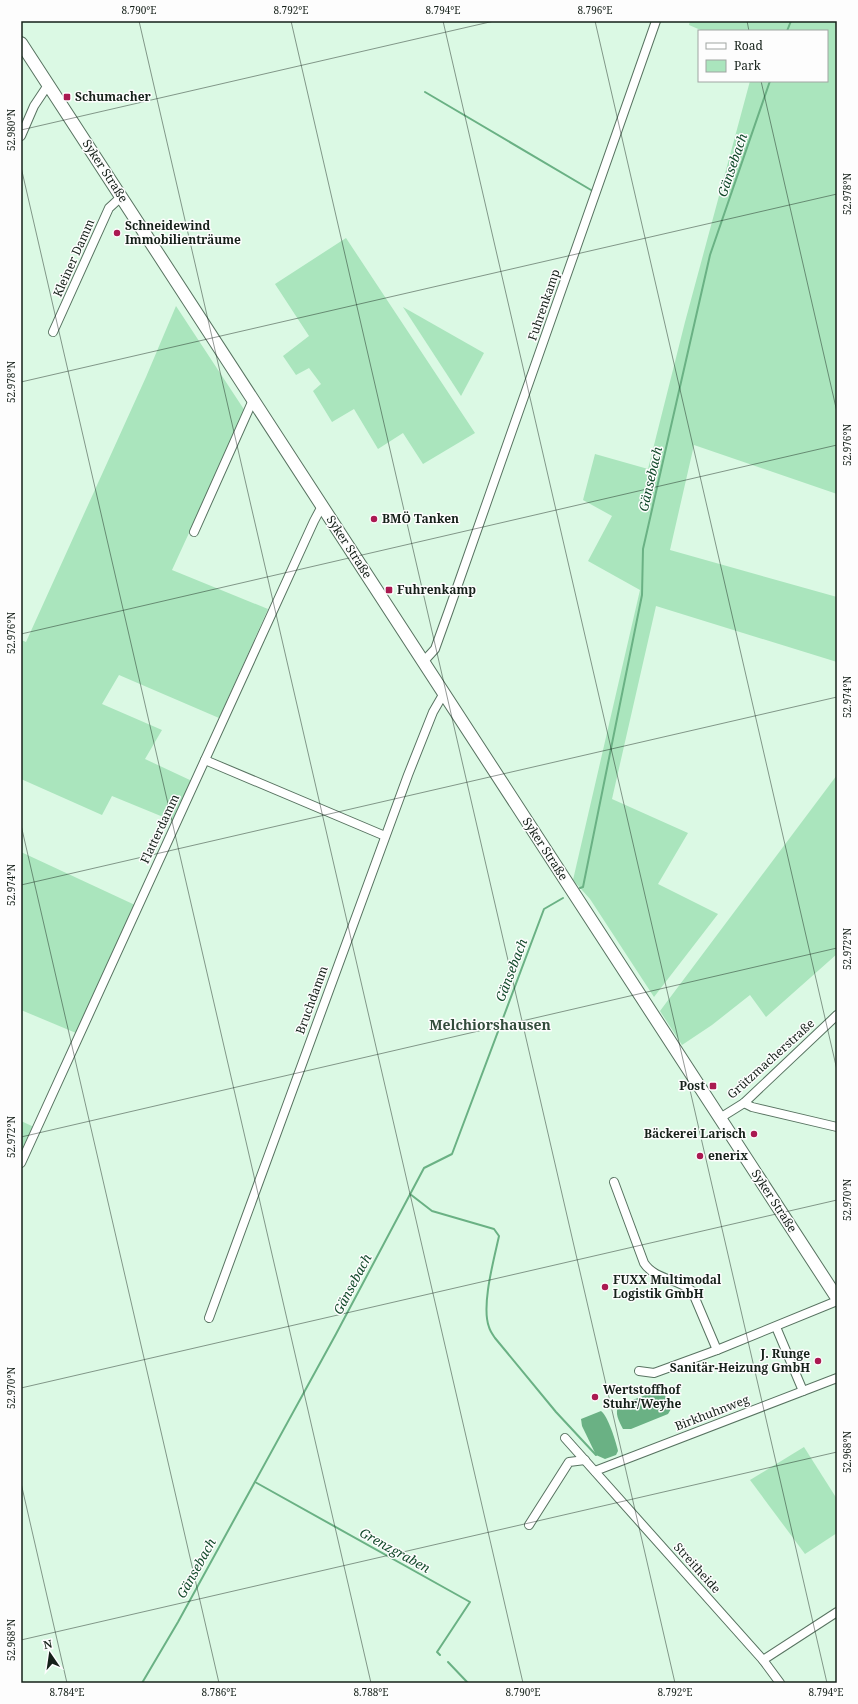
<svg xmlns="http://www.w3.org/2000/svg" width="858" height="1704" font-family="'Noto Serif',serif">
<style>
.green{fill:#aae5bd}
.water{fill:#6ab184}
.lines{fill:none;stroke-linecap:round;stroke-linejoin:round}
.stream{stroke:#6ab184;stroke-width:2}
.street-casing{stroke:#587361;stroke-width:10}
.primary-casing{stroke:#587361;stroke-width:14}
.street{stroke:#fff;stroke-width:8}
.primary{stroke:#fff;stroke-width:12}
.ticks{fill:none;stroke:#152019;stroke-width:1;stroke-opacity:0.45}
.poi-dot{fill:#aa1951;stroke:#fdfdfd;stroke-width:1.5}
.labels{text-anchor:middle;stroke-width:3;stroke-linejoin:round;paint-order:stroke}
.poi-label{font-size:12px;font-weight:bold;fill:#152019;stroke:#fdfdfd;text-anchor:start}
.street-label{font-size:12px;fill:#152019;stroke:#fdfdfd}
.water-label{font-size:13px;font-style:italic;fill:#134a2b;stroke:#fdfdfd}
.quarter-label{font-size:14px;font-weight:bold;fill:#324c3b;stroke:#fdfdfd}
.neatline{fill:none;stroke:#152019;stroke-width:1.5}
.ticks-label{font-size:10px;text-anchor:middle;fill:#152019}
</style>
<rect width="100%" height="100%" fill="#dbf9e4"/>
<g class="green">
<polygon points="690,21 837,21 837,494 694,445 670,550 837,597 837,662 656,606 612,799 688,833 658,884 718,914 654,997 590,899 573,880 640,590 588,561 612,516 583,500 595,454 648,469 685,322 750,81 827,81 827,31 703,31 689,25"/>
<polygon points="346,238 475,433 423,464 403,433 378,449 354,409 332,422 313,391 321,384 309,368 296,375 283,356 309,336 275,284"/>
<polygon points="176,306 245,411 172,570 268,609 219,718 119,675 102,704 162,730 145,759 192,781 173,821 112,796 102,815 21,779 21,640 26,642 146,377"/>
<polygon points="403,307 484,353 461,396"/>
<polygon points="837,775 837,954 766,1017 750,995 712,1025 682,1045 660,1011"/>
<polygon points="21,852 135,905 76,1033 21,1010"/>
<polygon points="21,1121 34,1127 21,1155"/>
<polygon points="804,1447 837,1499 837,1533 805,1554 750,1480"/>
</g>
<g class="water">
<path d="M662 1389 671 1409 668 1414 631 1429H623C619 1421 614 1413 619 1405Z"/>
<path d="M601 1411C608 1416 616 1442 618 1451L616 1455 605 1459 596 1455 582 1426 581 1419Z"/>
</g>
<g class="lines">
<g class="stream">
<polyline points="787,31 791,21"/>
<polyline points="425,92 591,190"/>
<polyline points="580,888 583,887 642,595 643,549 710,255 770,81"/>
<path d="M410 1194 432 1211 494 1229 499 1236C494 1259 481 1306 489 1327 490 1331 493 1335 495 1338L556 1412 596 1455"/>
<polyline points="255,1482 470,1602 437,1652 440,1655"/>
<polyline points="448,1662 468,1683"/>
<polyline points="142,1683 178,1622 336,1334 424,1168 452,1154 544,909 563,898"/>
</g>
<defs>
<g id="street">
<polyline points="21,136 34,106 48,85"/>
<polyline points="53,332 109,208 121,197"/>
<polyline points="194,532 253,400"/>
<polyline points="424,661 435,649 449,610 656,21"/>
<polyline points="205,760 385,836"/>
<polyline points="744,1103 752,1107 837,1127"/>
<polyline points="720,1118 744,1103 837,1015"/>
<polyline points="21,1163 314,521 322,506"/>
<path d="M614 1182 644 1263C655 1280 677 1278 692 1291L717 1350"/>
<polyline points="209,1318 408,775 433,712 444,693"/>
<polyline points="776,1327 803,1391"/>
<polyline points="639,1371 654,1373 717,1350 837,1301"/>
<polyline points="565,1438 763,1660 780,1683"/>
<polyline points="595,1471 837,1378"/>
<polyline points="529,1525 569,1462 585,1460"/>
<polyline points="763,1660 837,1612"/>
</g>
<polyline id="primary" points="21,43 837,1298"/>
</defs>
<use href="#street" class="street-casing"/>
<use href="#primary" class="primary-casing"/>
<use href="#street" class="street"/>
<use href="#primary" class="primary"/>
</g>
<path class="ticks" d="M139 21 523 1683M291 21 675 1683M443 21 827 1683M595 21 837 1070M747 21 749 31M761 81 837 412M21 130 494 21M21 167 371 1683M21 382 837 194M21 634 837 445M21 825 219 1683M21 885 837 697M21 1137 837 948M21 1388 837 1200M21 1483 67 1683M21 1640 837 1452"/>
<g class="poi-dot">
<rect x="63" y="93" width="8" height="8" rx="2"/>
<circle cx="117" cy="233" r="4"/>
<circle cx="374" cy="519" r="4"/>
<rect x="385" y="586" width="8" height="8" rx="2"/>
<rect x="709" y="1082" width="8" height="8" rx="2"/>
<circle cx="754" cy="1134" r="4"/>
<circle cx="700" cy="1156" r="4"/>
<circle cx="605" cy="1287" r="4"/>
<circle cx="818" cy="1361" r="4"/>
<circle cx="595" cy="1397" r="4"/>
</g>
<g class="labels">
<g class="poi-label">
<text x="75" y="101">Schumacher</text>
<text x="125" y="230">Schneidewind<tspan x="125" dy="14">Immobilienträume</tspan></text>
<text x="382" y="523">BMÖ Tanken</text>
<text x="397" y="594">Fuhrenkamp</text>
<text x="705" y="1090" text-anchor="end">Post</text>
<text x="746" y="1138" text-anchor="end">Bäckerei Larisch</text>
<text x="708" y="1160">enerix</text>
<text x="613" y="1284">FUXX Multimodal<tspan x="613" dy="14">Logistik GmbH</tspan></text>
<text x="810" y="1358" text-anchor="end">J. Runge<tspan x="810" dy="14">Sanitär-Heizung GmbH</tspan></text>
<text x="603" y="1394">Wertstoffhof<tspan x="603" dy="14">Stuhr/Weyhe</tspan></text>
</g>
<g class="street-label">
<text transform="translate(105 171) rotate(57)" y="4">Syker Straße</text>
<text transform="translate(74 258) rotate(-66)" y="4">Kleiner Damm</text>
<text transform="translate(544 305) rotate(-71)" y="4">Fuhrenkamp</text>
<text transform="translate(349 547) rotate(57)" y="4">Syker Straße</text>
<text transform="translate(160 829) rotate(-65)" y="4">Flatterdamm</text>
<text transform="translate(545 849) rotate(57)" y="4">Syker Straße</text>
<text transform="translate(312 1000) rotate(-70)" y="4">Bruchdamm</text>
<text transform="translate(771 1059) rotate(-42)" y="4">Grützmacherstraße</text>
<text transform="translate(774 1201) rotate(57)" y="4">Syker Straße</text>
<text transform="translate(712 1413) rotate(-21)" y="4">Birkhuhnweg</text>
<text transform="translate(697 1568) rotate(48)" y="4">Streitheide</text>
</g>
<g class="water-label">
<text transform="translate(732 165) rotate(-71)" y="5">Gänsebach</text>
<text transform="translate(650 479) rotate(-77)" y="5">Gänsebach</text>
<text transform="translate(511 970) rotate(-69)" y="5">Gänsebach</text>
<text transform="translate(352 1284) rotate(-62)" y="5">Gänsebach</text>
<text transform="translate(395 1550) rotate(29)" y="5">Grenzgraben</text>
<text transform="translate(196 1568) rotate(-61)" y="5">Gänsebach</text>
</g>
<g class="quarter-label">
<text x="490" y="1030">Melchiorshausen</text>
</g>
</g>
<rect width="858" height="1704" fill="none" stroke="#fdfdfd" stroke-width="44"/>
<rect x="698" y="30" width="130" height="52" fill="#fdfdfd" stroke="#a0a5a2"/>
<rect x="706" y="43" width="20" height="6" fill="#ffffff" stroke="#a0a5a2"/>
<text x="734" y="50" font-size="12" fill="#152019">Road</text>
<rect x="706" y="60" width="20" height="12" fill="#aae5bd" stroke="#a0a5a2"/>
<text x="734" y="70" font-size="12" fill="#152019">Park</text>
<g transform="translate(50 1654) rotate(347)" stroke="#fdfdfd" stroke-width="3" paint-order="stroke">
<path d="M0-3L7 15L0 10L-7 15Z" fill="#152019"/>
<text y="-6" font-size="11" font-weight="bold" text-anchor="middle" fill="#152019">N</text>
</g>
<rect x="22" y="22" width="814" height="1660" class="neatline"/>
<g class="ticks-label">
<text x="139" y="14">8.790°E</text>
<text x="291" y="14">8.792°E</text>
<text x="443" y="14">8.794°E</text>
<text x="595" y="14">8.796°E</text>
<text transform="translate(11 130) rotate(-90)" y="4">52.980°N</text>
<text transform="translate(847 194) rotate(-90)" y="4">52.978°N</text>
<text transform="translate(11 382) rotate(-90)" y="4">52.978°N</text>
<text transform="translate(847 445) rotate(-90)" y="4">52.976°N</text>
<text transform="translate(11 633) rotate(-90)" y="4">52.976°N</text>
<text transform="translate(847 697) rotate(-90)" y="4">52.974°N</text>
<text transform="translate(11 885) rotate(-90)" y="4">52.974°N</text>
<text transform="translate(847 949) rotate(-90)" y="4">52.972°N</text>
<text transform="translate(11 1137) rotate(-90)" y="4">52.972°N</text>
<text transform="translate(847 1200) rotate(-90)" y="4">52.970°N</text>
<text transform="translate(11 1388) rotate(-90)" y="4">52.970°N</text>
<text transform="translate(847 1452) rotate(-90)" y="4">52.968°N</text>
<text transform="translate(11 1640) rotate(-90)" y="4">52.968°N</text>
<text x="67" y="1696">8.784°E</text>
<text x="219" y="1696">8.786°E</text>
<text x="371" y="1696">8.788°E</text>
<text x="523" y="1696">8.790°E</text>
<text x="675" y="1696">8.792°E</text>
<text x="826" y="1696">8.794°E</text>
</g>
</svg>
